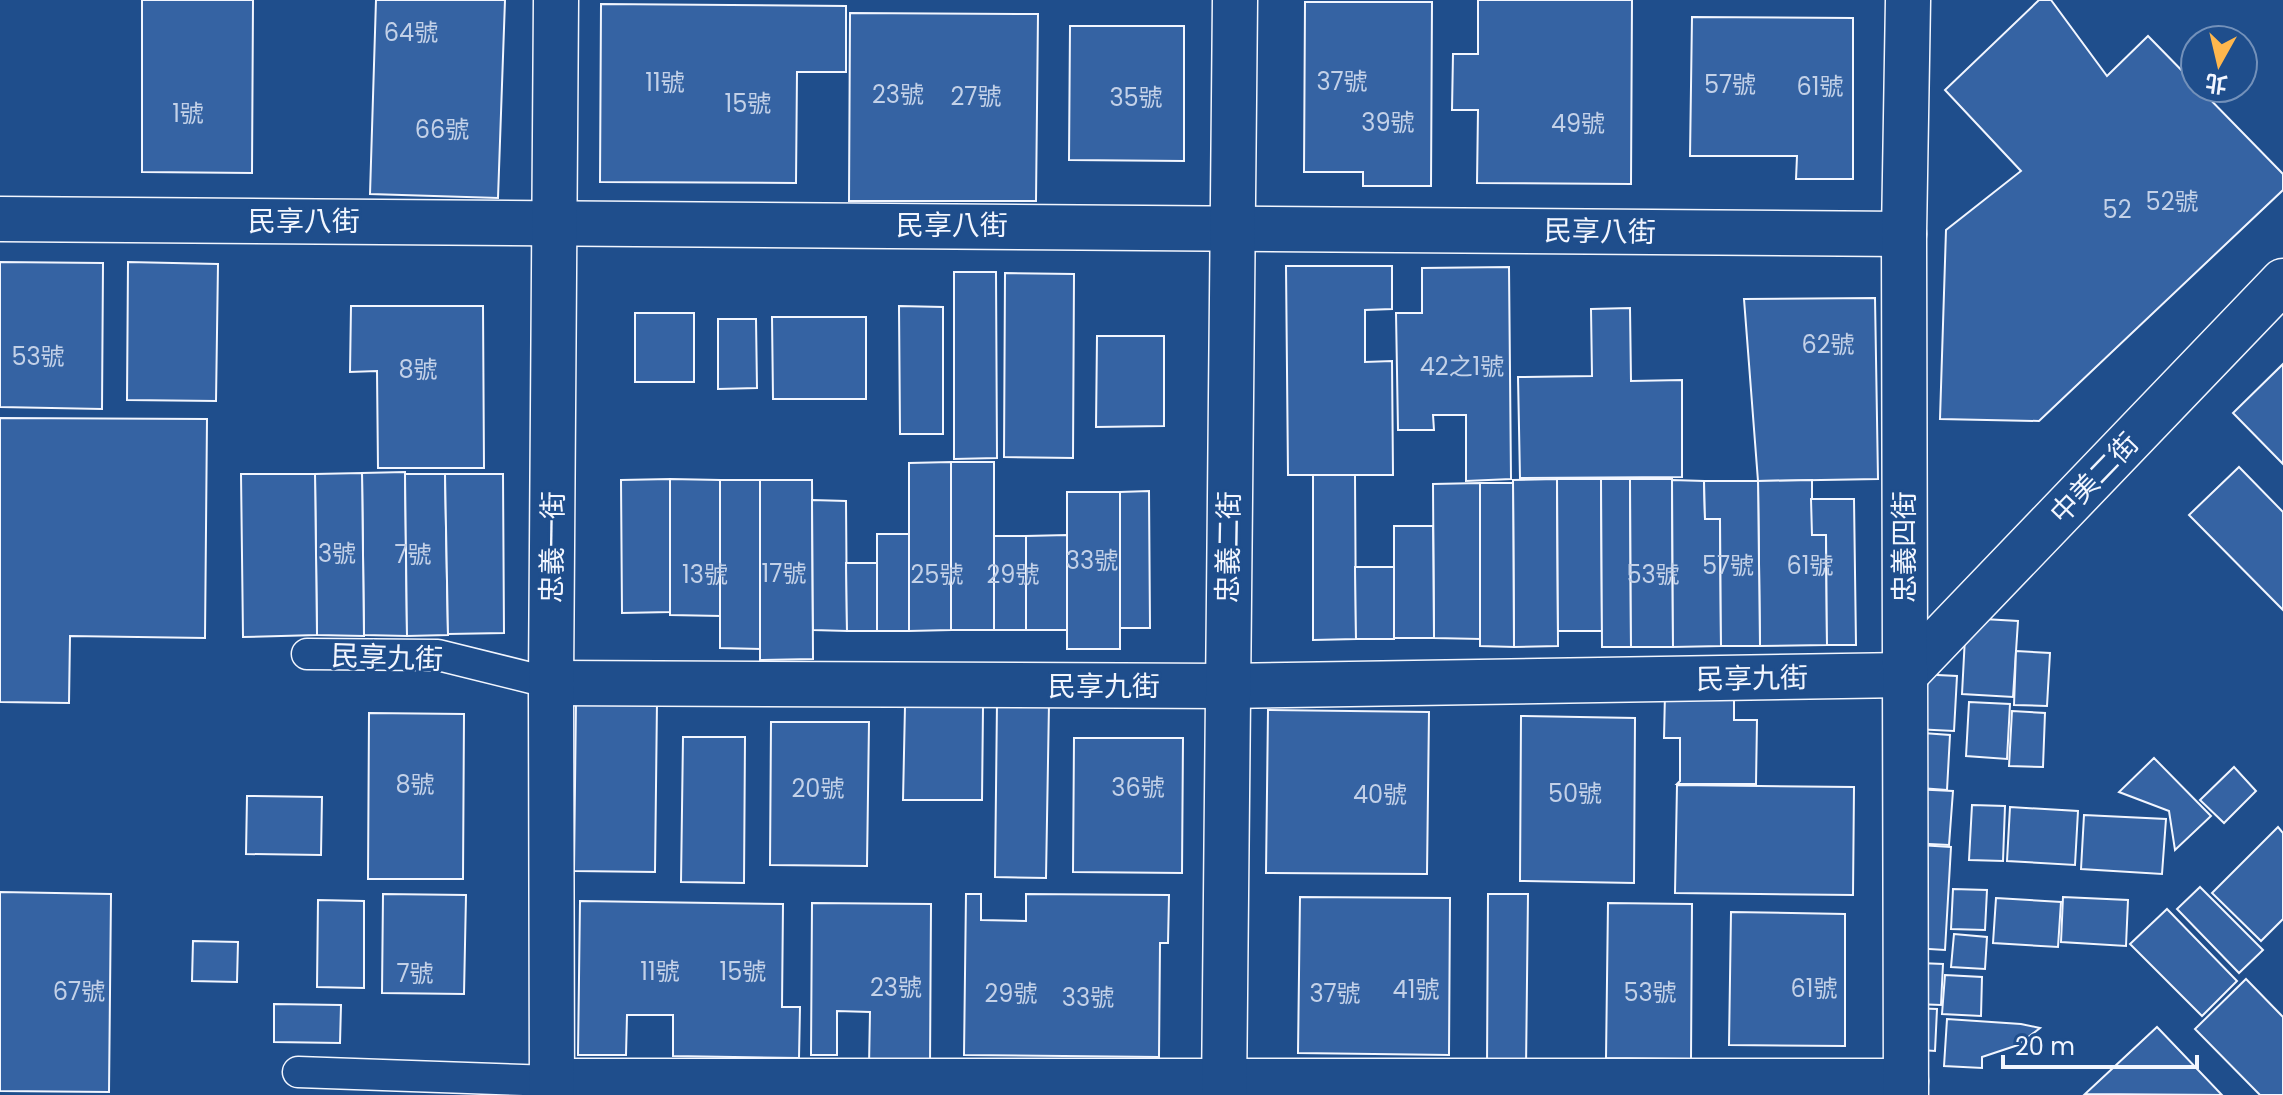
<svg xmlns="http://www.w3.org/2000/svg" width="2283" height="1095" font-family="Poppins,'Noto Sans TC',sans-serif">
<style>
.building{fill:#3563a3;stroke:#f2f6ff;stroke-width:2}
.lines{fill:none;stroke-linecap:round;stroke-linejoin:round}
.service-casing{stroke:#f2f6ff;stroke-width:33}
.minor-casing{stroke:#f2f6ff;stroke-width:47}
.service{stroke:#1f4e8c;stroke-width:30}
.minor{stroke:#1f4e8c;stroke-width:44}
.labels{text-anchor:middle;stroke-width:6;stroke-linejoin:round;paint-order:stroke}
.number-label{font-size:24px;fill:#c3d1e8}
.street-label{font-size:28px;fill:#f2f6ff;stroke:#1f4e8c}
</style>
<rect width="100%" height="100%" fill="#1f4e8c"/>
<g class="building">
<polygon points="142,0 253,0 252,173 142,172"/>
<polygon points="376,0 505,0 498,198 370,194"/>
<polygon points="1478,0 1632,0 1631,184 1477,183 1478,110 1452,110 1453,54 1478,54"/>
<polygon points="2039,0 2051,0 2107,76 2148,36 2195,84 2195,88 2199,88 2283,174 2283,190 2039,421 1940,419 1946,230 2021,171 1945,90"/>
<polygon points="1305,2 1432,2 1431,186 1363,186 1363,172 1304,172"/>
<polygon points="601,4 846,6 846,72 797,72 796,183 600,182"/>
<polygon points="850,13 1038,14 1036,201 849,201"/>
<polygon points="1692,17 1853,18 1853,179 1796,179 1797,156 1690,156"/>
<polygon points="1070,26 1184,26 1184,161 1069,160"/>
<polygon points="0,262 103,263 102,409 0,407"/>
<polygon points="128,262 218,264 216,401 127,400"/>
<polygon points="1286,266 1392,266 1392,309 1365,310 1365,362 1392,361 1393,475 1288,475"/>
<polygon points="1509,267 1511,479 1466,481 1466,415 1433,415 1434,430 1398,430 1396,313 1422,313 1422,268"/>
<polygon points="954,272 996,272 997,458 954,459"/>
<polygon points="1005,273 1074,274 1073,458 1004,457"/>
<polygon points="1875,298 1878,479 1758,481 1744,299"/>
<polygon points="351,306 483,306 484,468 378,468 377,371 350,372"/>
<polygon points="899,306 943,307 943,434 900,434"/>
<polygon points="1630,308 1631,381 1682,380 1682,477 1520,478 1518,377 1592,376 1591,309"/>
<rect x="635" y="313" width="59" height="69"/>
<polygon points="772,317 866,317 866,399 773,399"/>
<polygon points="718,319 756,319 757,388 718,389"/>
<polygon points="1097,336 1164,336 1164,426 1096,427"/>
<polygon points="2283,364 2283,464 2233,413"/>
<polygon points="0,418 207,419 205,638 70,636 69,703 0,702"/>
<polygon points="951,462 951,630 909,631 909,463"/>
<rect x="951" y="462" width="43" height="168"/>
<polygon points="2239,467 2283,512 2283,610 2189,515"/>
<polygon points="405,472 407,636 364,635 362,473"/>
<polygon points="362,473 364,636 317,635 315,474"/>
<polygon points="241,474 315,474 317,635 243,637"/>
<polygon points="405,474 445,474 448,635 407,636"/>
<polygon points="445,474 503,474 504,633 448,634"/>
<polygon points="1313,475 1355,475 1356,639 1313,640"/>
<polygon points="670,479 720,480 721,616 670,615"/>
<polygon points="670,479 670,612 622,613 621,480"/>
<polygon points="1557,479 1558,646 1514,647 1513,480"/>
<polygon points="1557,479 1601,479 1602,631 1558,631"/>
<polygon points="1601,479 1630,479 1631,647 1602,647"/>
<polygon points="1630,479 1672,479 1673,647 1631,647"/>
<polygon points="720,480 760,480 761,649 720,648"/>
<polygon points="760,480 812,480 813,659 760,660"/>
<polygon points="1672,480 1704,481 1705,519 1720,519 1721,646 1673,647"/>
<polygon points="1812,480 1812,535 1826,535 1827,645 1760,646 1758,481"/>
<polygon points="1704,481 1758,481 1760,646 1721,646 1720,519 1705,519"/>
<polygon points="1480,483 1481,639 1434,638 1433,484"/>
<polygon points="1480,483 1513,483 1514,647 1480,646"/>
<polygon points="1149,491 1150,628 1120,628 1120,492"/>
<rect x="1067" y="492" width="53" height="157"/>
<polygon points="1811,499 1854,499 1856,645 1827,645 1826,535 1812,535"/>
<polygon points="812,500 846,501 847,631 813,630"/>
<polygon points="1394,526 1433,526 1434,638 1394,638"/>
<rect x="877" y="534" width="32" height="97"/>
<polygon points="1067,535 1067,630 1026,630 1026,536"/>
<rect x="994" y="536" width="32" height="94"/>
<polygon points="846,563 877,563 877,631 847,631"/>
<polygon points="1355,567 1394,567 1394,639 1356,639"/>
<polygon points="1966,618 2018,621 2013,697 1962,694"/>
<polygon points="2016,651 2050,653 2047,706 2014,705"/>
<polygon points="1917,674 1957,676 1954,731 1914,729"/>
<polygon points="1665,693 1734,693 1734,720 1757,720 1756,784 1677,784 1680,781 1680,738 1664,738"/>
<polygon points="576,701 657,701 655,872 574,871"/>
<polygon points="997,702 1049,703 1046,878 995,877"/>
<polygon points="1969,702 2010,704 2007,759 1966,756"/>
<polygon points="905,706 983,707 982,800 903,800"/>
<polygon points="1268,710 1429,712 1427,874 1266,873"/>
<polygon points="2012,711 2045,713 2043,767 2009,766"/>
<polygon points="369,713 464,714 463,879 368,879"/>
<polygon points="1521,716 1635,718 1634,883 1520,881"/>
<polygon points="771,722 869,722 867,866 770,865"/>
<polygon points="1909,732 1950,735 1947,790 1906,787"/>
<polygon points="683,737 745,737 744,883 681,882"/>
<polygon points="1074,738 1183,738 1182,873 1073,872"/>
<polygon points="2154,758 2211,816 2175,850 2169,811 2119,792"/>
<polygon points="2234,767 2256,791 2224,823 2200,800"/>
<polygon points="1677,785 1854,787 1853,895 1675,893"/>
<polygon points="1912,789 1953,791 1949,845 1909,843"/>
<polygon points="247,796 322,797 321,855 246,854"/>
<polygon points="1972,805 2005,806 2003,861 1969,860"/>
<polygon points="2010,807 2078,811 2075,865 2007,861"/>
<polygon points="2084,815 2166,819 2162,874 2081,869"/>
<polygon points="2278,827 2283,833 2283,919 2261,941 2212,893"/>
<polygon points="1919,845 1951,847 1945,950 1913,948"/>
<polygon points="2200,887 2263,950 2239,973 2177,909"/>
<polygon points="1953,889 1987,890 1985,930 1951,929"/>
<polygon points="0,892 111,894 109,1092 0,1091"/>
<polygon points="383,894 466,895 464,994 382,993"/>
<polygon points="966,894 981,894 981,920 1026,921 1026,894 1169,895 1168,943 1160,943 1159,1057 964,1055"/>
<polygon points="1488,894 1528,894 1526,1068 1487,1067"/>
<polygon points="1300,897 1450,898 1449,1055 1298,1053"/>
<polygon points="2063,897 2128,900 2126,946 2061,942"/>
<polygon points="1996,898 2061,902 2058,947 1993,943"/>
<polygon points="318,900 364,901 364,988 317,987"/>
<polygon points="580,901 783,904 782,1007 800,1007 799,1058 673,1056 673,1015 627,1015 626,1055 578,1055"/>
<polygon points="812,903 931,904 930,1066 869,1066 870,1012 837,1011 837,1055 811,1055"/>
<polygon points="1608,903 1692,904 1691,1059 1606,1058"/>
<polygon points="2167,909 2237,981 2202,1016 2130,944"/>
<polygon points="1731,912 1845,914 1845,1046 1729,1045"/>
<polygon points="1954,934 1987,937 1985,969 1951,967"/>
<polygon points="193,941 238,942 237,982 192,981"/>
<polygon points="1919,963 1943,964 1941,1005 1916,1004"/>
<polygon points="1945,975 1982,977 1981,1016 1942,1014"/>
<polygon points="2246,979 2283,1017 2283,1095 2260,1095 2195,1029"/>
<polygon points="274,1004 341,1005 340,1043 274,1042"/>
<polygon points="1909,1008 1937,1009 1935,1051 1907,1049"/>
<polygon points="1947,1019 2021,1024 2040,1028 2018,1045 1982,1057 1982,1068 1944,1066"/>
<polygon points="2157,1027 2222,1095 2085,1094"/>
</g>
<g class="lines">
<defs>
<g id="service">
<polyline points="307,654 438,655 551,683"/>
<polyline points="298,1072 552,1081"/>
</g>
<g id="minor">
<polyline points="0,219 1904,234"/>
<polyline points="551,683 1226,686 1905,675 2283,281"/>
<polyline points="552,1081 1906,1081"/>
<polyline points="552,1095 551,683 556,0"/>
<polyline points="1224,1095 1235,0"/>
<polyline points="1906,1095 1904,234 1908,0"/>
</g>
</defs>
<use href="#service" class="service-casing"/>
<use href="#minor" class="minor-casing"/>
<use href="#service" class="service"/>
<use href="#minor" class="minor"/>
</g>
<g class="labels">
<g class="number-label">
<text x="411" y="41">64號</text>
<text x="1342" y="90">37號</text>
<text x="665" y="91">11號</text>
<text x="1730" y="93">57號</text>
<text x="1820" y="95">61號</text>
<text x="898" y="103">23號</text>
<text x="976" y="105">27號</text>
<text x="1136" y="106">35號</text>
<text x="748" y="112">15號</text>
<text x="188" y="122">1號</text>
<text x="1388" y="131">39號</text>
<text x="1578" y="132">49號</text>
<text x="442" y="138">66號</text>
<text x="2172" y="210">52號</text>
<text x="2117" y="218">52</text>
<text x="1828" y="353">62號</text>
<text x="38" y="365">53號</text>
<text x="1462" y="375">42之1號</text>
<text x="418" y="378">8號</text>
<text x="337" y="562">3號</text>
<text x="413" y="563">7號</text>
<text x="1092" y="569">33號</text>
<text x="1728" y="574">57號</text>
<text x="1810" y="574">61號</text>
<text x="784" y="582">17號</text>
<text x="705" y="583">13號</text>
<text x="937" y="583">25號</text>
<text x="1013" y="583">29號</text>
<text x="1653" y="583">53號</text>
<text x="415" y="793">8號</text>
<text x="1138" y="796">36號</text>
<text x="818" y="797">20號</text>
<text x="1575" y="802">50號</text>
<text x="1380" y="803">40號</text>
<text x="660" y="980">11號</text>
<text x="743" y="980">15號</text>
<text x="415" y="982">7號</text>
<text x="896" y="996">23號</text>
<text x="1814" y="997">61號</text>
<text x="1416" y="998">41號</text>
<text x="79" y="1000">67號</text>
<text x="1650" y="1001">53號</text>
<text x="1011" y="1002">29號</text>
<text x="1335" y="1002">37號</text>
<text x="1088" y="1006">33號</text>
</g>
<g class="street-label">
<text x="304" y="231">民享八街</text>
<text x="952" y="235">民享八街</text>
<text transform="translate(1600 231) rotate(1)" y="10">民享八街</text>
<text transform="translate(2094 478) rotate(-46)" y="10">中美二街</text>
<text transform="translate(552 547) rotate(-89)" y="10">忠義一街</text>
<text transform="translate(1228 547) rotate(-89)" y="10">忠義二街</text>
<text transform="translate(1904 547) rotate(-90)" y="10">忠義四街</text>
<text transform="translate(387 657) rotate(2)" y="10">民享九街</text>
<text transform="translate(1752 678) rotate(-1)" y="10">民享九街</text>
<text x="1104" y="696">民享九街</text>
</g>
</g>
<g transform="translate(2219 64) rotate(188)"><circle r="38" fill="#1f4e8c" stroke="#7391ba" stroke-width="2"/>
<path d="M0-6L14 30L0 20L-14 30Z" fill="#ffb74d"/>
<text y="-12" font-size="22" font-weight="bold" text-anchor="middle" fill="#f2f6ff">北</text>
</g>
<path d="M2003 1055v12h194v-12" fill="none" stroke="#f2f6ff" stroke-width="4"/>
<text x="2015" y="1055" font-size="24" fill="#f2f6ff" stroke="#1f4e8c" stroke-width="6" paint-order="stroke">20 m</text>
</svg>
